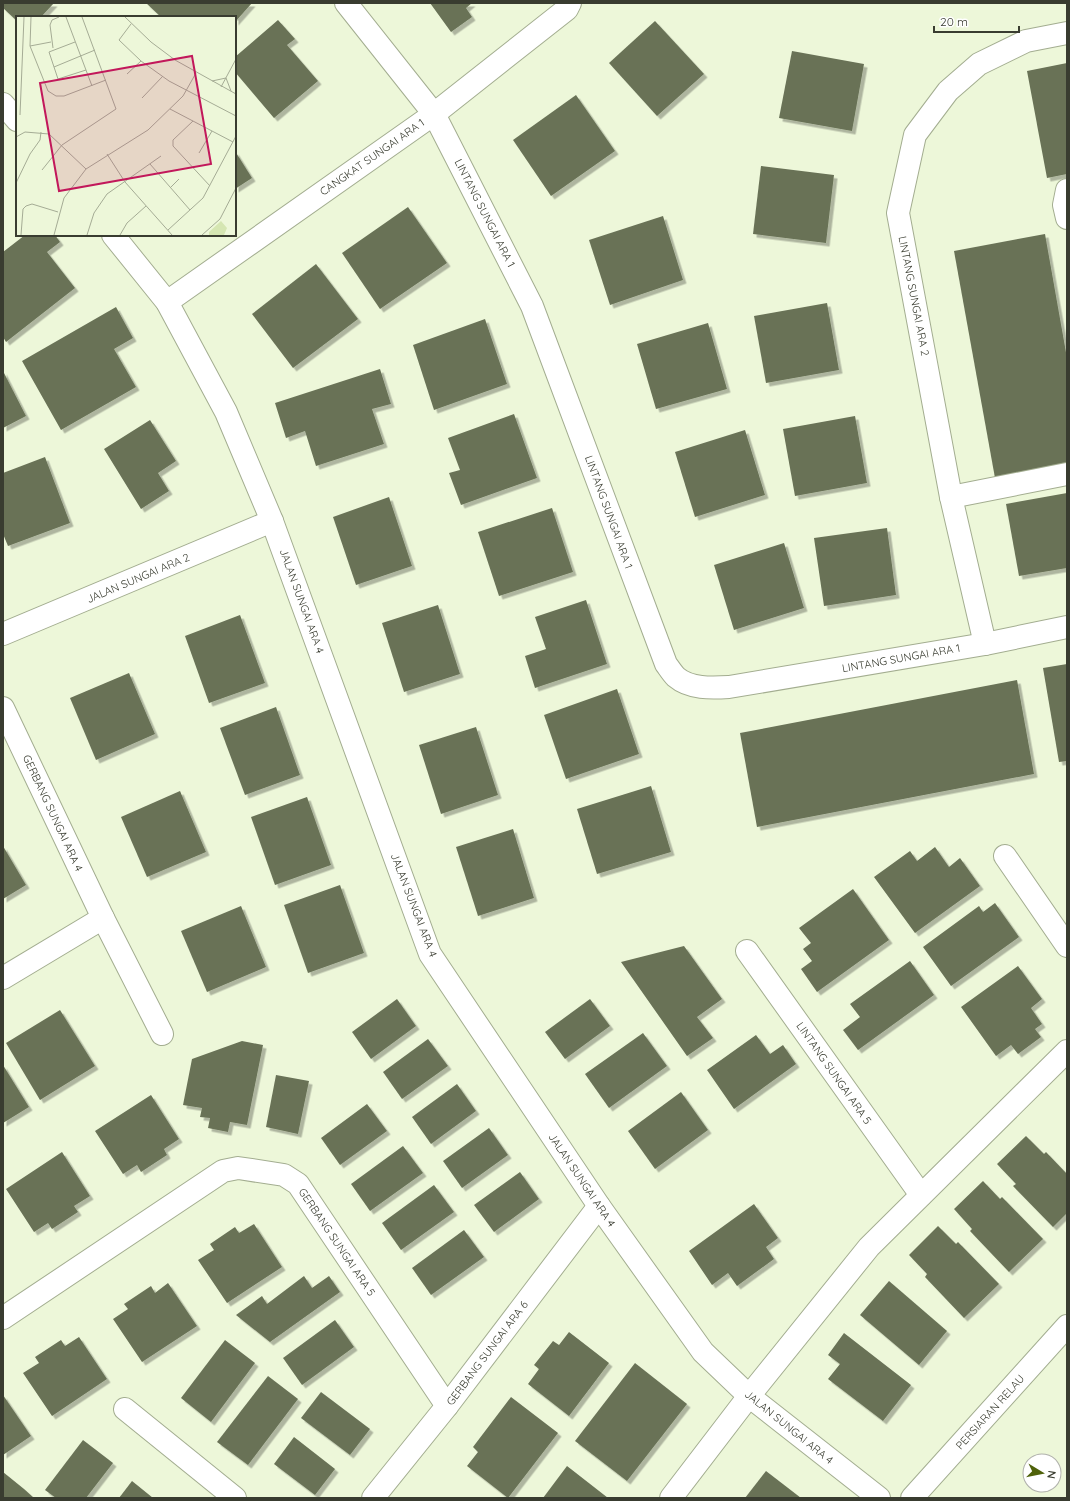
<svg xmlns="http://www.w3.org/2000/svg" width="1070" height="1501" font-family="Quicksand,sans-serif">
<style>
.building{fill:#697257;filter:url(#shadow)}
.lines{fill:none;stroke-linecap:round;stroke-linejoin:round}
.minor-casing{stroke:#a3ad90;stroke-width:24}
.minor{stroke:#fff;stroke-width:22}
.labels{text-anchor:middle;stroke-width:4;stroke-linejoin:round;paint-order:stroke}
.street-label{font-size:11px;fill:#393c30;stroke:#fff}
.inset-road{fill:none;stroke:#a5ac95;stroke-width:1}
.view{fill:#c2185b;fill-opacity:0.15;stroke:#c2185b;stroke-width:2}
.inset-edge{fill:none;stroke:#393c30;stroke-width:2}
</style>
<defs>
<filter id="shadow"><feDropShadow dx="3.5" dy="3.5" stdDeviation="0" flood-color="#0004"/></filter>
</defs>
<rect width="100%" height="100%" fill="#edf7d9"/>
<g class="building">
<polygon points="3,3 54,3 41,17 17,17 17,21 3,8"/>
<polygon points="146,3 252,3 235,22 235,17 161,17"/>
<polygon points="430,3 472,3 466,8 472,17 451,32"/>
<polygon points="278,20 295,39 287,45 318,81 274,118 235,72 235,57"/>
<polygon points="655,21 704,74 657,116 609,63"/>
<polygon points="792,51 864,64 852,131 779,118"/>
<polygon points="1067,63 1067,174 1047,178 1027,71"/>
<polygon points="576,95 615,151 551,196 513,140"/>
<polygon points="235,151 252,178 235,189"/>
<polygon points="761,166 834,175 826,243 753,234"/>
<polygon points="408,207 447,263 380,309 342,253"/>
<polygon points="663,216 683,280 610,305 589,240"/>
<polygon points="1045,234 1067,358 1067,465 995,478 954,251"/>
<polygon points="25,235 55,235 60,242 47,252 75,288 6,342 3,337 3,252"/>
<polygon points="316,264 358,319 293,368 252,314"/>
<polygon points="827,303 839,370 766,383 754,316"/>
<polygon points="116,307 133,338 114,349 136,387 61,430 22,361"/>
<polygon points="485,319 507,384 434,410 413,345"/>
<polygon points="708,323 727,389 656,409 637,344"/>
<polygon points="380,369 391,404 372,409 384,444 316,466 305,431 286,438 275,403"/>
<polygon points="3,371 26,416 3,428"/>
<polygon points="514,414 537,478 461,505 449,473 460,470 448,438"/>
<polygon points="855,416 867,483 795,496 783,429"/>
<polygon points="150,420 176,461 158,473 169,491 141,509 104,449"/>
<polygon points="745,430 765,495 695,517 675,452"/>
<polygon points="45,457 70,523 8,546 3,534 3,473"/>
<polygon points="1067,493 1067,568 1019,576 1006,504"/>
<polygon points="389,497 412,566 356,585 333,517"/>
<polygon points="552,508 573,572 499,596 478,532"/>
<polygon points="887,528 896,595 824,606 814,538"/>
<polygon points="784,543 804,608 734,630 714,565"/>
<polygon points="586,600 607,664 535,688 525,656 546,649 535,617"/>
<polygon points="438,605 460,674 404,692 382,623"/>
<polygon points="240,615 265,683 209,703 185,636"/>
<polygon points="1067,664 1067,761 1059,762 1043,668"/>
<polygon points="129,673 155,734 96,760 70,698"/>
<polygon points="1017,680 1034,774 757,827 740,733"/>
<polygon points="617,689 639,754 566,779 544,715"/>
<polygon points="276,707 300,775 245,795 220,728"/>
<polygon points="476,727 498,795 441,814 419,745"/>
<polygon points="651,786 671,852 597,874 577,809"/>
<polygon points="180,791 206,852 147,877 121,817"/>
<polygon points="307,797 331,865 275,885 251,817"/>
<polygon points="513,829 534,898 478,916 456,847"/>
<polygon points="3,846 26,885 3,899"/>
<polygon points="935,847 949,867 960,858 980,886 915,933 874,877 910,851 917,861"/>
<polygon points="340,885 364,953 308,973 284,905"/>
<polygon points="853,889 889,940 817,992 801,969 812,961 803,949 811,943 799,928"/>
<polygon points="995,903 1019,937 951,986 923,947 979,906 983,912"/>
<polygon points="241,906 266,967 207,992 181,931"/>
<polygon points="684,946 722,999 697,1017 713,1038 687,1056 621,962"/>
<polygon points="910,961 934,995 858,1050 843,1030 860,1017 850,1004"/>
<polygon points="1018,966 1042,999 1031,1008 1042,1024 1035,1029 1041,1037 1018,1054 1011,1045 996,1056 961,1007"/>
<polygon points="397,999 416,1026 371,1059 352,1032"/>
<polygon points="590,999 610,1026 565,1059 545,1032"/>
<polygon points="60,1010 95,1066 40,1100 6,1043"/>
<polygon points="643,1033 667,1066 609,1108 585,1074"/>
<polygon points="756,1035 770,1054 783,1045 796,1064 734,1109 707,1070"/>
<polygon points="428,1039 448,1066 402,1099 383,1072"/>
<polygon points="242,1041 263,1045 247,1125 230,1122 228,1132 208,1128 210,1118 200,1117 202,1108 183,1105 192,1059"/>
<polygon points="3,1065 29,1107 3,1123"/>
<polygon points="276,1075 309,1081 298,1134 266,1127"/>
<polygon points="457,1084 476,1111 431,1144 412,1117"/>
<polygon points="681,1092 708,1130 655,1169 628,1131"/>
<polygon points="151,1095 179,1139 164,1149 167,1155 141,1172 137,1165 123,1174 95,1131"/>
<polygon points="367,1104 387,1131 340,1165 321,1138"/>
<polygon points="489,1128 508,1155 462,1188 443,1161"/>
<polygon points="1026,1136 1044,1154 1046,1152 1067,1174 1067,1213 1053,1227 1013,1186 1016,1184 997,1164"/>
<polygon points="403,1146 423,1173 370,1211 351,1184"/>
<polygon points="62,1152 90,1196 74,1206 78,1212 52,1229 48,1223 34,1232 6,1189"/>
<polygon points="520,1172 539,1199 494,1232 474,1205"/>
<polygon points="983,1181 1000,1199 1002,1197 1043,1239 1009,1272 970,1231 972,1229 954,1209"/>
<polygon points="434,1185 454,1212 401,1250 382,1223"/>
<polygon points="754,1204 778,1238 766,1247 774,1259 737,1286 728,1273 712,1285 689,1251"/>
<polygon points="254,1224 282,1267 227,1303 198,1260 214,1250 210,1244 235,1227 239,1233"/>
<polygon points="938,1226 956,1244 958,1242 999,1284 964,1318 925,1277 927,1274 909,1255"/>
<polygon points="464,1230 484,1257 431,1295 412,1268"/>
<polygon points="304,1276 312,1288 329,1276 340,1292 270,1342 236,1315 262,1296 267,1304"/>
<polygon points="889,1281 947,1331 919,1365 860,1315"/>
<polygon points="168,1283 197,1326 142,1362 113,1319 128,1309 124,1304 151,1286 155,1293"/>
<polygon points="335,1320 354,1347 302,1385 283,1358"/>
<polygon points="569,1332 609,1363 569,1416 528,1384 539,1369 534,1365 553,1341 559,1345"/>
<polygon points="844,1333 911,1385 883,1421 828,1379 840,1364 828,1355"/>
<polygon points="79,1337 107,1379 52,1416 23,1373 39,1363 35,1357 61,1340 65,1346"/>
<polygon points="225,1340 255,1363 211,1422 181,1398"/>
<polygon points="635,1363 687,1404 627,1481 575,1441"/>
<polygon points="268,1376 298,1399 248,1465 217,1442"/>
<polygon points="321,1392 370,1429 350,1455 301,1418"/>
<polygon points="3,1395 31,1436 3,1455"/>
<polygon points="511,1397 558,1433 508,1498 467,1466 478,1452 473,1447"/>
<polygon points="294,1437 335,1469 315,1495 274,1464"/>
<polygon points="83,1440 113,1463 86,1498 56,1498 45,1490"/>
<polygon points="567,1466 608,1498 543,1498"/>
<polygon points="766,1471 801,1498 745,1498"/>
<polygon points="3,1472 24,1489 34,1498 3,1498"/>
<polygon points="132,1481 153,1498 119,1498"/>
</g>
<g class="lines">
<defs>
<g id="minor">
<path d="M346 3 434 114 532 306 666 664C669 668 672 673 676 677 690 689 711 688 729 687L985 644 1067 627"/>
<polyline points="3,104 17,120"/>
<polyline points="1067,190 1064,205 1067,218"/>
<polyline points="113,235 167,302 226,412 272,521 430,954 599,1206 703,1352 749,1396 879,1498"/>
<polyline points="167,302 434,114 567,9 570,3"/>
<polyline points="951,497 1067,474"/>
<polyline points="3,634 272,521"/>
<polyline points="985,644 951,497 898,213 915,135 948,91 979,64 1026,41 1067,33"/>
<polyline points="3,708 103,918 162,1034"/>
<polyline points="1005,856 1067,946"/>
<polyline points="747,951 921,1195"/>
<polyline points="3,978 103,918"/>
<polyline points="3,1318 223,1171 238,1168 284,1175 298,1184 447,1406"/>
<polyline points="125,1409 235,1498"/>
<polyline points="373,1498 447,1406 599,1206"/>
<polyline points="671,1498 749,1396 869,1247 1067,1051"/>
<polyline points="912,1498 1067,1326"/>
</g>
</defs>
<use href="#minor" class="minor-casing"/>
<use href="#minor" class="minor"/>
</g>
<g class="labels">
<g class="street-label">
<text transform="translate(372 157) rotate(-35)" y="4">CANGKAT SUNGAI ARA 1</text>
<text transform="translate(485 213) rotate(63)" y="4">LINTANG SUNGAI ARA 1</text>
<text transform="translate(914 296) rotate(79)" y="4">LINTANG SUNGAI ARA 2</text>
<text transform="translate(609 512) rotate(70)" y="4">LINTANG SUNGAI ARA 1</text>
<text transform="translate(138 578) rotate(-23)" y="4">JALAN SUNGAI ARA 2</text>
<text transform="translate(302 601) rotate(70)" y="4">JALAN SUNGAI ARA 4</text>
<text transform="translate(901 658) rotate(-10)" y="4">LINTANG SUNGAI ARA 1</text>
<text transform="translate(53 813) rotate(65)" y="4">GERBANG SUNGAI ARA 4</text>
<text transform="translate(414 905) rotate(69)" y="4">JALAN SUNGAI ARA 4</text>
<text transform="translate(834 1073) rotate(55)" y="4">LINTANG SUNGAI ARA 5</text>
<text transform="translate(582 1180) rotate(56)" y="4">JALAN SUNGAI ARA 4</text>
<text transform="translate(337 1242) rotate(56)" y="4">GERBANG SUNGAI ARA 5</text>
<text transform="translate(487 1353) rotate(-53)" y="4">GERBANG SUNGAI ARA 6</text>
<text transform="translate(990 1412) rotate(-48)" y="4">PERSIARAN RELAU</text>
<text transform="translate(789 1427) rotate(39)" y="4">JALAN SUNGAI ARA 4</text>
</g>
</g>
<g transform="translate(16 16)">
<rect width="220" height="220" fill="#edf7d9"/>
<path d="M205 205 211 212 208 219H193V216Z" fill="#d5e6b2"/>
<path class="inset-road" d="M15 1 14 30 32 75 40 80H48L90 64M50 1 76 70M109 1 135 26 159 44 220 78M115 8 103 24 125 45 153 65 220 100M59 26 33 36 42 63 70 54M14 30 35 26M37 32 34 9 36 4 43 1M38 51 79 34M111 58 125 45M196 65 210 62 215 75M205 71 220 43M126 82 147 60M154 93 217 126M4 99 8 1M177 105 157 124V130L194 170M0 121 9 116 33 118 70 153M183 137 196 115M91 138 109 166 156 219M134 148 174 194M26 154 46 129 100 93 66 1M0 167 14 138 24 124 25 116M154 172 163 163M152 214 187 182 220 120M5 219 7 193 10 190 16 188 42 196M38 219 48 182 70 153 132 114 167 80 180 57M71 219 78 197 91 178 145 140M104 219 111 207 130 190M186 219 204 203 220 172"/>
<path class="view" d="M176 40 195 148 43 175 24 67Z"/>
<rect width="220" height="220" class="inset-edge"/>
</g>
<rect width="1070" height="1501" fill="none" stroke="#393c30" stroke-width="8"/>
<g transform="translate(1042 1473) rotate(100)"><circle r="19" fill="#ffffff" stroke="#b0b1ac"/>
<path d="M0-3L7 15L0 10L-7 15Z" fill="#4f620a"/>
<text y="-6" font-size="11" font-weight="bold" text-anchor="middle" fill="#393c30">N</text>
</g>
<path d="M934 26v6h85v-6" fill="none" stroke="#393c30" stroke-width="2"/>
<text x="940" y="26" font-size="12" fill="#393c30" stroke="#ffffff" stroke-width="3" paint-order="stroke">20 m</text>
</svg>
